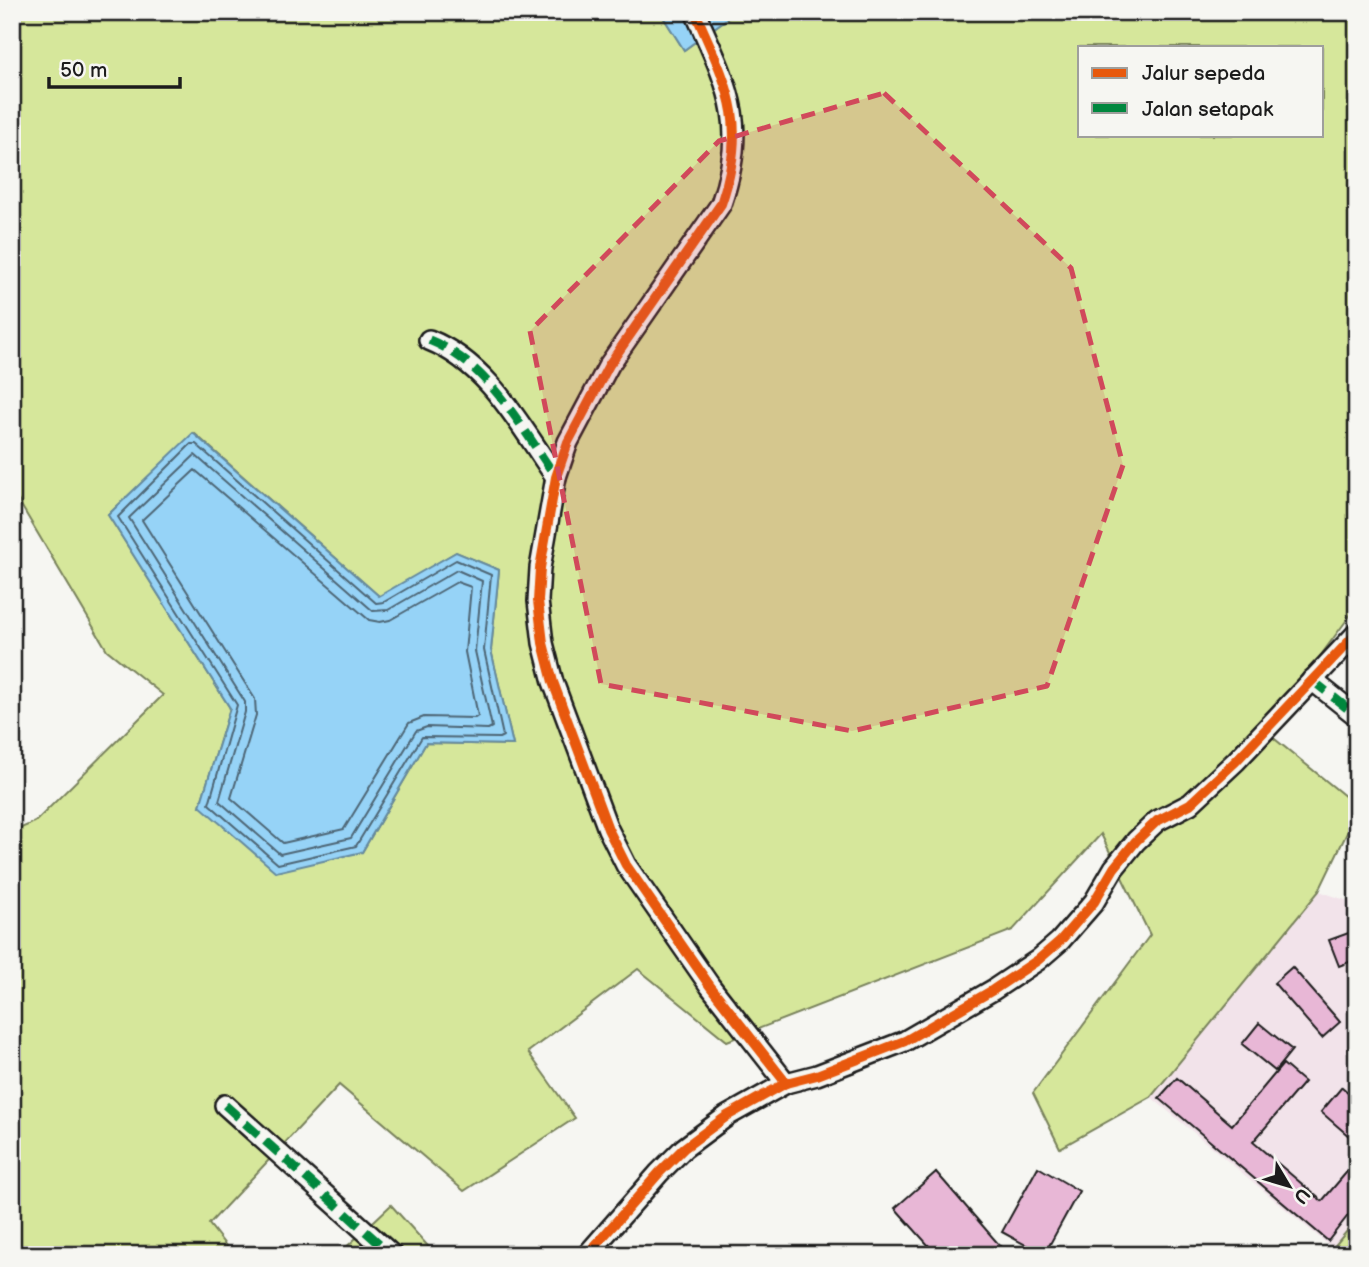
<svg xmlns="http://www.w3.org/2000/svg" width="1369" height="1267" font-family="'Balsamiq Sans',sans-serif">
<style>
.built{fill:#f2e3ea}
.green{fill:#d6e79b;stroke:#79825c;stroke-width:2;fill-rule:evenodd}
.water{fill:#96d3f7;stroke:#658a9f;stroke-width:2}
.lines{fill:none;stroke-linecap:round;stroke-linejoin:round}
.shore{stroke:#4d6574;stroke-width:2}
.building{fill:#e8b7d6;stroke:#1c1c1c;stroke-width:2}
.street-casing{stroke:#1c1c1c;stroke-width:24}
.street{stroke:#f6f6f2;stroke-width:19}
.quiet{stroke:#00873e;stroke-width:9;stroke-dasharray:18 9;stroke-linecap:butt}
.cycleway-casing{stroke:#f6f6f2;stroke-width:15}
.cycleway{stroke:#e8590c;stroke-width:10}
.marked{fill:#d1495b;fill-opacity:0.2;stroke:#d1495b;stroke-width:5;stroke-dasharray:14 9;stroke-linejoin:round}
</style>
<rect width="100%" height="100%" fill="#f6f6f2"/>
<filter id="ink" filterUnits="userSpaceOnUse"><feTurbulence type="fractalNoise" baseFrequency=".0143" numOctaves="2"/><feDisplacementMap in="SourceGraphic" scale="14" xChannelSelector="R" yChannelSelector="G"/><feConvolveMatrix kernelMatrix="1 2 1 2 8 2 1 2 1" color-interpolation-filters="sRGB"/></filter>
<g filter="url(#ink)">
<polygon class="built" points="1319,891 1357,904 1357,1219 1332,1248 1151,1097"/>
<g class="green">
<path d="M12 12H660L684 50 736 12H1357V606L1265 731 1357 806V812L1319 891 1151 1097 1060 1148 1033 1093 1150 935 1101 834 1013 930 727 1041 638 969 528 1052 575 1118 464 1191 339 1085 209 1224 233 1255H12V1213L14 1210 12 1207V832L35 822 163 695 107 650 12 490ZM1080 47H1322V135H1080ZM194 433 380 597 456 552 499 570 491 650 513 745 426 743 362 852 200 806 230 708 108 515Z"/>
<polygon points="391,1205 436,1255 338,1255"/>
<polygon points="1357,1219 1357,1255 1327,1255"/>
</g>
<g class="water">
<polygon points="660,12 736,12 684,50"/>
<polygon points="193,433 379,596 456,552 499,570 491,650 513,745 426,743 362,852 276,872 200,806 230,708 108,515"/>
</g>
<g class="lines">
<g class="shore">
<polygon points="191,444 196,444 376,603 384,602 456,560 491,575 484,650 503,736 499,738 422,737 356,846 278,864 209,804 237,705 118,517"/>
<polygon points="195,455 373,611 388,610 457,570 482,581 475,651 492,727 488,729 427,727 416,731 351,838 280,854 219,801 245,712 245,702 129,518"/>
<polygon points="195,470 369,620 380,622 390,620 457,582 471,587 465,652 478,716 475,718 424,717 409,723 344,829 283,843 231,798 256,715 255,699 142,520"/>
</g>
</g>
<g class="building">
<polygon points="1357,930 1357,959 1339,966 1329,940"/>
<polygon points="1292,967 1340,1022 1322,1038 1274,983"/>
<polygon points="1259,1023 1292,1050 1275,1071 1242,1044"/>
<polygon points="1283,1064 1304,1082 1253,1142 1322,1201 1357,1160 1357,1204 1328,1241 1159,1098 1177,1078 1232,1125"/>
<polygon points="1342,1087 1357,1100 1357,1143 1321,1112"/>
<polygon points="1038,1167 1079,1191 1044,1255 1002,1232"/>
<polygon points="936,1172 1008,1255 937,1255 895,1208"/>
</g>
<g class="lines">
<defs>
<g id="street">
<path d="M695 12C728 87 749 122 721 204L609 365 568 442 556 477 540 568 538 601 543 643 553 682 608 829 626 865 710 986 786 1083"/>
<path d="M429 340C489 364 520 426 556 477"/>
<polyline points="1312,680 1357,716"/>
<polyline points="225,1105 392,1255"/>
<polyline points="587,1255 659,1173 684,1148 727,1116 786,1083 817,1075 905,1041 993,990 1038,960 1060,941 1094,902 1114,868 1136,841 1157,821 1190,804 1236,761 1357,633"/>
</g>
</defs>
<use href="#street" class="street-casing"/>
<use href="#street" class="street"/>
<g class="quiet">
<path d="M429 340C489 364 520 426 556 477"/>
<polyline points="1312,680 1357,716"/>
<polyline points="225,1105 392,1255"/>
</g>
<defs>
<g id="cycleway">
<path d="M695 12C728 87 749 122 721 204L609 365 568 442 556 477 540 568 538 601 543 643 553 682 608 829 626 865 710 986 786 1083"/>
<polyline points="587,1255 659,1173 684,1148 727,1116 786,1083 817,1075 905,1041 993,990 1038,960 1060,941 1094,902 1114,868 1136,841 1157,821 1190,804 1236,761 1357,633"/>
</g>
</defs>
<use href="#cycleway" class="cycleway-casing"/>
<use href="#cycleway" class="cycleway"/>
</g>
</g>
<path class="marked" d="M884 93 1071 268 1123 465 1047 686 852 731 601 684 530 331 719 141Z"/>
<rect width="1369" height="1267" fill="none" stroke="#f6f6f2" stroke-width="42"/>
<rect x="21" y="21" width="1327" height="1225" fill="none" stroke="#1c1c1c" stroke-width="2.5" filter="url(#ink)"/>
<rect x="1078" y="46" width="245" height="91" fill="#f6f6f2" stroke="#9f9f9c" stroke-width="2"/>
<rect x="1092" y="68" width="35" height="10" fill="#e8590c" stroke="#9f9f9c" stroke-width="2"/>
<text x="1142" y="80" font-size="21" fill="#1c1c1c">Jalur sepeda</text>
<rect x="1092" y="103" width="35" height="10" fill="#00873e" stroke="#9f9f9c" stroke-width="2"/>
<text x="1142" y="116" font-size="21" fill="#1c1c1c">Jalan setapak</text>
<g transform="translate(1289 1186) rotate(128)" stroke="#f6f6f2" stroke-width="5" paint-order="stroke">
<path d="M0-5L12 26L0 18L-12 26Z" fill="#1c1c1c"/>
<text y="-10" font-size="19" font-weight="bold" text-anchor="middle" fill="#1c1c1c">U</text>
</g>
<path d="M49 77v10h131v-10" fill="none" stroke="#1c1c1c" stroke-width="3.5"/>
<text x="60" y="77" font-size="21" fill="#1c1c1c" stroke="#f6f6f2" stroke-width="5" paint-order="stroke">50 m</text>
</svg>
